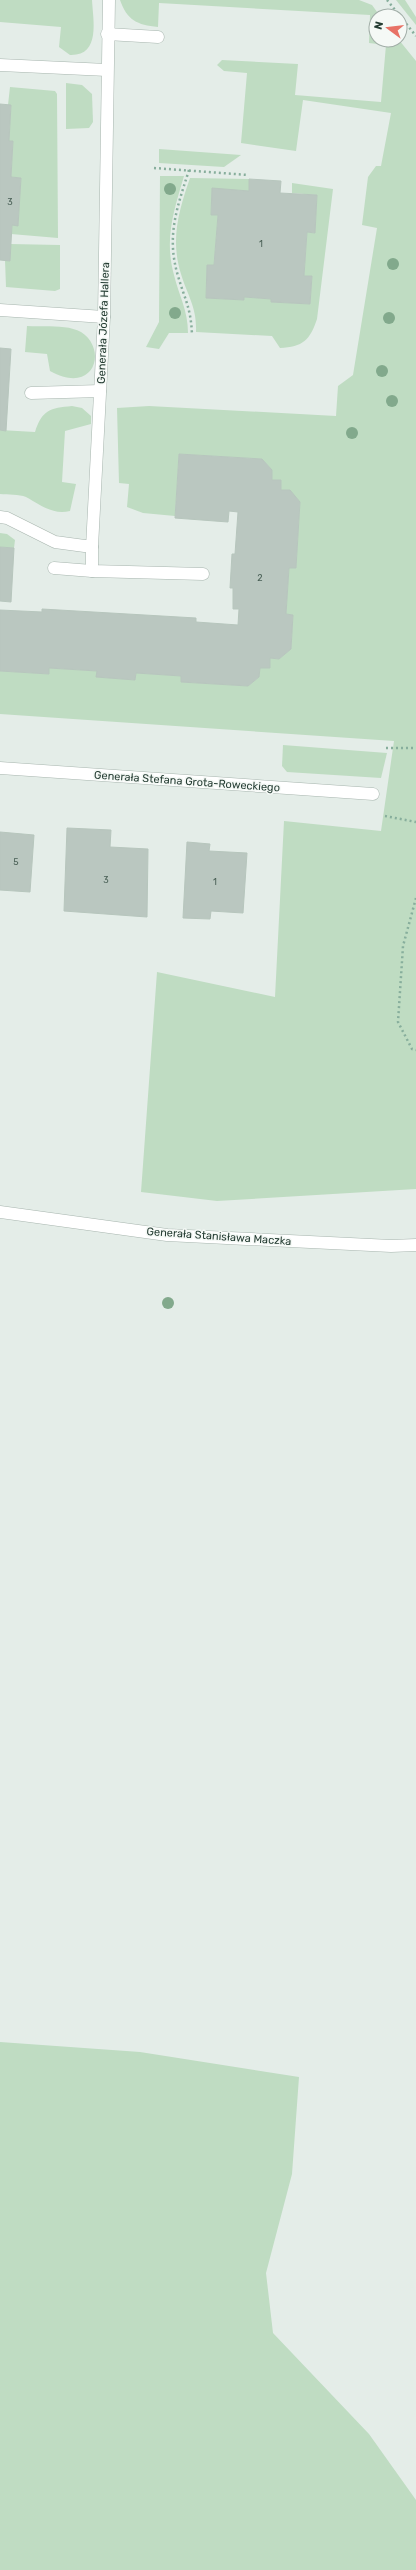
<svg xmlns="http://www.w3.org/2000/svg" width="416" height="2570" font-family="Rubik,sans-serif">
<style>
.green{fill:#bfdcc2}
.building{fill:#bac7c0;stroke:#b7c6bd}
.lines{fill:none;stroke-linecap:round;stroke-linejoin:round}
.lane-casing{stroke:#a7b5ae;stroke-width:13}
.street-casing{stroke:#a7b5ae;stroke-width:13}
.path{stroke:#87ae9c;stroke-width:2.5;stroke-dasharray:2 3;stroke-linecap:butt}
.lane{stroke:#fff;stroke-width:12}
.street{stroke:#fff;stroke-width:12}
.tree{fill:#82a98c}
.labels{text-anchor:middle;stroke-width:3;stroke-linejoin:round;paint-order:stroke}
.number-label{font-size:9px;fill:#4a6056}
.street-label{font-size:11px;fill:#253d33;stroke:#f5f9f6}
</style>
<rect width="100%" height="100%" fill="#e4ede8"/>
<g class="green">
<path d="M0 0H92C93 20 101 56 70 55L59 47 61 27 0 22Z"/>
<path d="M120 0H359L372 5 380 16H376V40H399L416 61V1189L217 1201 141 1192 157 972 275 997 284 821 381 831 394 741 0 714V671L49 674V668L97 671V677L135 680 136 673 181 676V682L248 686 259 677 260 668 270 658 279 659 291 649 293 615 286 614 289 568H296L300 502 290 491 281 490V480H272V470L262 459 179 454 175 516 143 513 127 507 129 484 119 483 117 408 149 406 336 416 338 386 353 375 377 228 362 225 368 177 376 166H381L391 113 303 100 296 151 241 143 247 73 224 71 217 65 222 60 298 64 295 95 381 102 386 45 369 43 370 15 159 3 158 27C137 25 127 20 120 0Z"/>
<polygon points="396,0 405,0 416,17 416,25"/>
<polygon points="66,83 82,85 92,94 93,122 89,128 66,129"/>
<polygon points="10,87 55,91 57,94 58,238 11,234 12,225 18,225 21,178 11,177 13,142 9,141 11,106 8,105"/>
<polygon points="159,149 241,155 224,167 159,163"/>
<path d="M160 176H184C174 210 164 239 174 275 179 296 188 310 188 333H169L159 349 146 347 159 322Z"/>
<path d="M190 178 249 179V191L212 189 211 215H218L214 265H207L206 298 244 300V297L271 299V302L310 304 312 276H304L307 232 315 233 317 195 292 193V183L333 189 317 319C310 340 303 347 280 348L272 336 196 332C197 307 188 297 181 274 170 239 179 210 190 178Z"/>
<polygon points="10,244 60,245 60,289 55,291 6,287 5,260"/>
<path d="M27 326C43 327 67 324 81 332 108 349 95 396 50 371L47 354 25 352Z"/>
<path d="M72 406 82 408 91 416V424L65 431 62 482 76 484 70 511C52 515 41 505 26 497 19 494 8 495 0 494V430L35 432C42 410 50 408 72 406Z"/>
<polygon points="0,533 7,534 15,540 14,548 0,547"/>
<polygon points="283,745 387,753 381,778 287,772 282,766"/>
<polygon points="0,2042 140,2052 299,2077 292,2174 266,2273 273,2333 369,2434 416,2500 416,2570 0,2570"/>
</g>
<g class="building">
<polygon points="0,104 11,105 9,141 13,141 11,177 21,178 18,226 12,225 10,261 0,260"/>
<polygon points="249,179 281,181 280,193 317,195 315,233 307,232 304,276 312,276 310,304 271,302 271,299 244,297 244,300 206,298 207,265 214,265 218,215 211,215 212,188 249,191"/>
<polygon points="0,348 11,349 6,431 0,430"/>
<polygon points="179,454 262,459 272,470 272,480 281,480 281,490 290,490 300,502 296,568 289,568 286,614 293,615 291,649 279,659 270,658 270,668 260,668 259,677 248,686 181,682 181,676 136,673 135,680 96,677 97,671 49,668 49,674 0,671 0,610 42,612 42,609 196,618 196,622 238,625 239,609 233,609 233,588 230,588 232,554 235,554 238,512 229,511 228,522 175,518"/>
<polygon points="0,547 14,548 11,602 0,601"/>
<polygon points="67,828 111,830 110,847 148,849 147,917 64,911"/>
<polygon points="0,832 34,835 30,892 0,890"/>
<polygon points="187,842 210,844 209,851 247,853 243,913 211,911 210,919 183,918"/>
</g>
<g class="lines">
<defs>
<g id="lane">
<polyline points="107,34 158,37"/>
<polyline points="0,65 107,70"/>
<polyline points="0,310 104,317"/>
<polyline points="31,393 100,391"/>
<polyline points="92,547 92,571 203,574"/>
<polyline points="54,568 92,571"/>
<polyline points="0,1212 167,1235 391,1246 416,1245"/>
</g>
<g id="street">
<polyline points="0,517 7,518 55,542 92,547 104,317 109,0"/>
<polyline points="0,768 373,794"/>
</g>
</defs>
<use href="#lane" class="lane-casing"/>
<use href="#street" class="street-casing"/>
<g class="path">
<polyline points="387,0 400,16"/>
<polyline points="400,16 416,36"/>
<polyline points="154,168 248,175"/>
<path d="M189 170C177 208 166 236 178 276 185 300 191 308 192 335"/>
<polyline points="386,748 416,748"/>
<polyline points="385,816 416,822"/>
<polyline points="416,898 403,946 398,1022 412,1049 416,1050"/>
</g>
<use href="#lane" class="lane"/>
<use href="#street" class="street"/>
</g>
<g class="tree">
<circle cx="170" cy="189" r="6"/>
<circle cx="393" cy="264" r="6"/>
<circle cx="175" cy="313" r="6"/>
<circle cx="389" cy="318" r="6"/>
<circle cx="382" cy="371" r="6"/>
<circle cx="392" cy="401" r="6"/>
<circle cx="352" cy="433" r="6"/>
<circle cx="168" cy="1303" r="6"/>
</g>
<g class="labels">
<g class="number-label">
<text x="10" y="205">3</text>
<text x="261" y="247">1</text>
<text x="260" y="581">2</text>
<text x="16" y="865">5</text>
<text x="106" y="883">3</text>
<text x="215" y="885">1</text>
</g>
<g class="street-label">
<text transform="translate(103 323) rotate(-88)" y="4">Generała Józefa Hallera</text>
<text transform="translate(187 781) rotate(4)" y="4">Generała Stefana Grota-Roweckiego</text>
<text transform="translate(219 1236) rotate(4)" y="4">Generała Stanisława Maczka</text>
</g>
</g>
<g transform="translate(388 28) rotate(285)"><circle r="19" fill="#f5f9f6" stroke="#a2aea8"/>
<path d="M0-3L7 15L0 10L-7 15Z" fill="#e87266"/>
<text y="-6" font-size="11" font-weight="bold" text-anchor="middle" fill="#253d33">N</text>
</g>
</svg>
